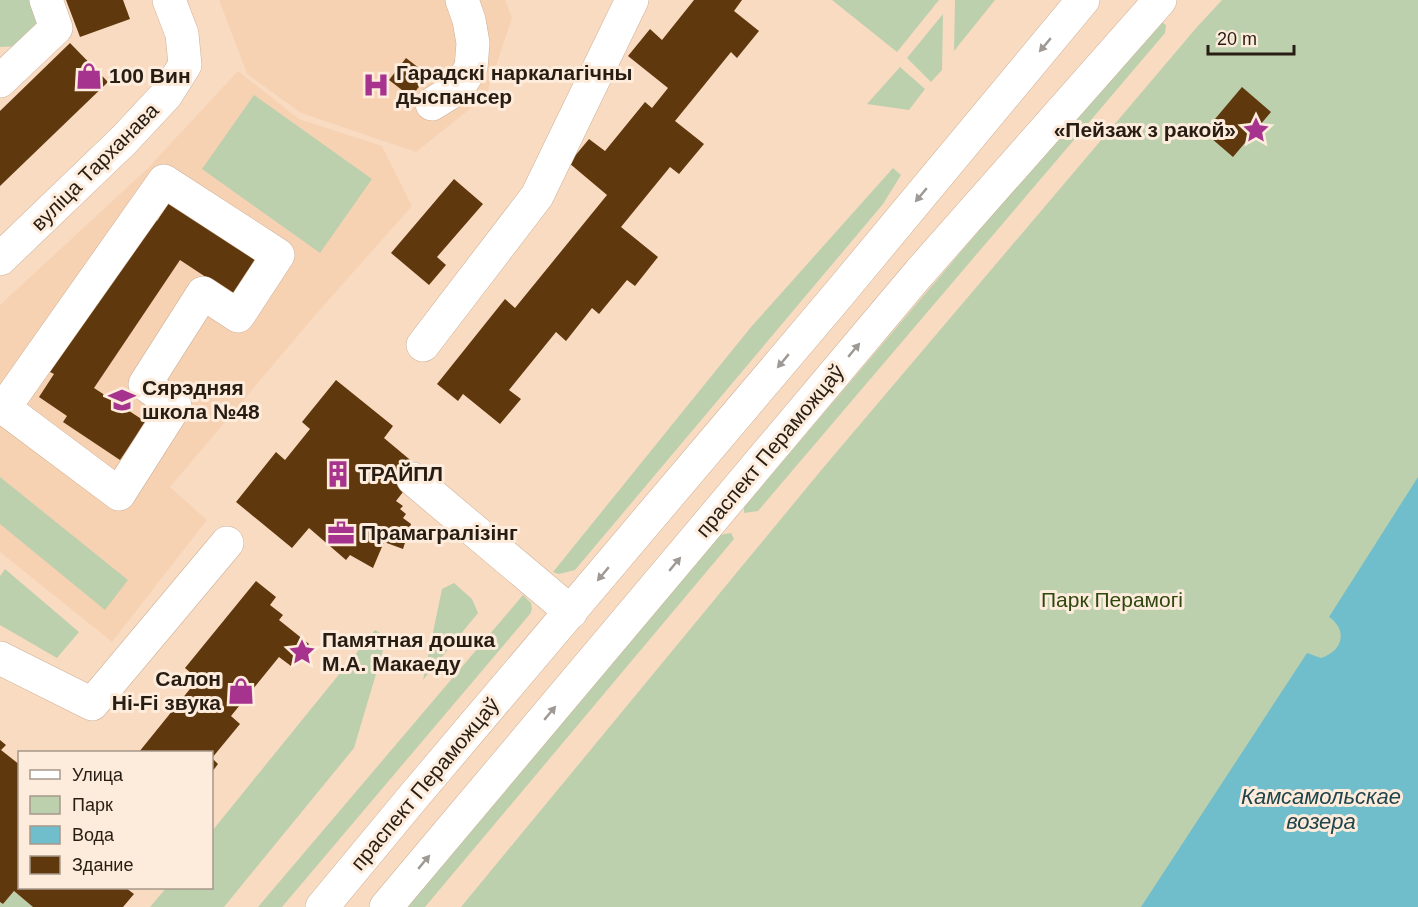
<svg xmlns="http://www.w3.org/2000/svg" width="1418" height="907" font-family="Arial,sans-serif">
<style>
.built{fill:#f6d2b3}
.green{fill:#bdd0ae}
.water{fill:#70bdcc}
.building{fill:#60380d}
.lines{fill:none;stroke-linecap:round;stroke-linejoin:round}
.minor-casing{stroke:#cdb097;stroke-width:34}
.major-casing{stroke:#cdb097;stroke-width:34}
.minor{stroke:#fff;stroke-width:33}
.major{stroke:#fff;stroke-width:33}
.oneway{fill:#9e9995}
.labels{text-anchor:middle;stroke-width:6;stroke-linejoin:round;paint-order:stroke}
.poi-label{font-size:21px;font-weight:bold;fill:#271d13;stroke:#fdebdb;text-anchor:start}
.street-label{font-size:21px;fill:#271d13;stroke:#fdebdb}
.park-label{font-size:21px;fill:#2d470e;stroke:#fdebdb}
.water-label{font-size:22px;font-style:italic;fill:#1f444b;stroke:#fdebdb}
</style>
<rect width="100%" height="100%" fill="#f9dbc2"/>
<g class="built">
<polygon points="219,0 505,0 512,18 486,96 416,152 301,113 247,74"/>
<polygon points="238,71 299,119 382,146 412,206 311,320 170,487 207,520 112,642 0,552 0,305 148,168"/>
</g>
<g class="green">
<polygon points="0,0 40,0 48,23 24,46 0,47"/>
<polygon points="832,0 939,0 897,52"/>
<polygon points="955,0 995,0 954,51"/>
<polygon points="1222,0 1418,0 1418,907 461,907 823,468 1197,27"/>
<polygon points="943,14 942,70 931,82 907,58"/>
<polygon points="1158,20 1166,25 1165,33 758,511 744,513 744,507"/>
<polygon points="900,67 925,89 909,110 867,104"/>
<polygon points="254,95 372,179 320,253 202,169"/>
<polygon points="893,168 901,175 883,204 575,570 559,574 553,572 751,327"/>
<polygon points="0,477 128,580 105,610 0,524"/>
<polygon points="731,533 734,539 425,907 407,907 719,535"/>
<polygon points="5,569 79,632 57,658 0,625 0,576"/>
<polygon points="454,583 472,599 478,613 423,680 442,589"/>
<polygon points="523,595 531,603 532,609 530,614 282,907 258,907"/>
<polygon points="375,630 387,637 354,748 224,907 150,907 166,888 212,888 212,831"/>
<polygon points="14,891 33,907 0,907 0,902 3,904"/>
</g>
<path class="water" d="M1418 477V907H1141L1307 653 1321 658C1343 651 1348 630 1329 617Z"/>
<g class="building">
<polygon points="66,0 123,0 130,19 80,37"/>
<polygon points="694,0 742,0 734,11 759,31 737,58 731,52 675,121 704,144 679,174 670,167 621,227 658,257 635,286 627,280 599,314 592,308 566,341 556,332 509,390 521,399 500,424 463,394 458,401 437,384 505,299 515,308 607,195 569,163 589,139 605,151 645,102 652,108 668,88 628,56 650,29 662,40"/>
<polygon points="70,43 108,82 0,186 0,111"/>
<polygon points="406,58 428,75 411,97 389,80"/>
<polygon points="1242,87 1271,112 1233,157 1204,132"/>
<polygon points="454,179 483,204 437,257 446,265 429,285 391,253"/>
<polygon points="170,201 262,258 236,297 180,260 94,388 146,422 120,460 63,422 67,416 39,397 54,374 48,371 150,217 157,221"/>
<polygon points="336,380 393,426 384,438 421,469 396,501 403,506 400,509 406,514 403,518 411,524 403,549 384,542 373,568 350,555 346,560 309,528 292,548 236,502 276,452 285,460 310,429 302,422"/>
<polygon points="256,581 276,597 270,605 283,615 279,620 309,644 291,666 279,657 231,716 240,724 212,758 218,764 212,772 212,752 139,752 198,679 185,668"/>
<polygon points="0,740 6,745 1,750 20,765 20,888 126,888 134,894 123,907 33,907 14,891 3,904 0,902"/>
</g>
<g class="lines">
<defs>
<g id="minor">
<polyline points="0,81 56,28 46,0"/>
<polyline points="432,104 458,88 471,68 473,43 469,20 462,0"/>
<polyline points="0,259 124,140 166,95 185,65 182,34 169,0"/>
<polyline points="423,345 537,196 632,0"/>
<polyline points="0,405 4,408 119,494 175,406 145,384 203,293 238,316 278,255 164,181 4,408"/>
<polyline points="413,479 571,612"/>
<polyline points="0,658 92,704 227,543"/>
</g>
<g id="major">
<polyline points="322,907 414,796 838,295 1083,0"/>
<polyline points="386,907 920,272 1160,0"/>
</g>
</defs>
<use href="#minor" class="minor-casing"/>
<use href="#major" class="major-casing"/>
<use href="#minor" class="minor"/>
<use href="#major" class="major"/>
</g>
<defs><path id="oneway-solid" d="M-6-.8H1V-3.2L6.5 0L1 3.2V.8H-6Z" transform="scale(1.5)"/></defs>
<g class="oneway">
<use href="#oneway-solid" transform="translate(1045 45) rotate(130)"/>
<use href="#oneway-solid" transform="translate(921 195) rotate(130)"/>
<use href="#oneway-solid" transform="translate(854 350) rotate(-50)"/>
<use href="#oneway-solid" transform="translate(783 361) rotate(130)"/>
<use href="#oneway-solid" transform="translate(675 564) rotate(-50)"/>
<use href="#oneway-solid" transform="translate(603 574) rotate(130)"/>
<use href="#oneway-solid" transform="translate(550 713) rotate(-50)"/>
<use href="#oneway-solid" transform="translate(424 862) rotate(-50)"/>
</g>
<defs>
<symbol id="shop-bare" viewBox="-9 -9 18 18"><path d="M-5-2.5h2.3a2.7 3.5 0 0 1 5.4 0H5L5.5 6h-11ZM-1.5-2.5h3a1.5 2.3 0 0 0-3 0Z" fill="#a6348f" stroke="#fdebdb" stroke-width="2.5" paint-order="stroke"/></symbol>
<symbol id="hospital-bare" viewBox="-9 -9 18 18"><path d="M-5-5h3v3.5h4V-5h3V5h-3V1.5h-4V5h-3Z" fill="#a6348f" stroke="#fdebdb" stroke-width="2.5" paint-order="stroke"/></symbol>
<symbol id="sight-bare" viewBox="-9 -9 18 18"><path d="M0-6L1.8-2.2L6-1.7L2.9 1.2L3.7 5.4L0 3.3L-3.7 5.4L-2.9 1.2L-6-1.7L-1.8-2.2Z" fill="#a6348f" stroke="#fdebdb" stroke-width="2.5" paint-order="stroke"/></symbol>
<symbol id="school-bare" viewBox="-9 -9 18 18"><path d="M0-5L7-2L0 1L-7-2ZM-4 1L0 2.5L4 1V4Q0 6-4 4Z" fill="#a6348f" stroke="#fdebdb" stroke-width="2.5" paint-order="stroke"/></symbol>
<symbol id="building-bare" viewBox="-9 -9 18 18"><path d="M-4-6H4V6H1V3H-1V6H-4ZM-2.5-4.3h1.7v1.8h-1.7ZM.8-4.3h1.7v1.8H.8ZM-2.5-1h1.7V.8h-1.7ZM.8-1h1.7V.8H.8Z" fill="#a6348f" stroke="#fdebdb" stroke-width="2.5" paint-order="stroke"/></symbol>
<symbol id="office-bare" viewBox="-9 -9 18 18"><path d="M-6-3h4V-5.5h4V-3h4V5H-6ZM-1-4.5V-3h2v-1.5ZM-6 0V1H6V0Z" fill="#a6348f" stroke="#fdebdb" stroke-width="2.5" paint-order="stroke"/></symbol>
</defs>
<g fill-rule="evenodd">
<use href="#shop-bare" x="70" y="57" width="38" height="38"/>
<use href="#hospital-bare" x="357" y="66" width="38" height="38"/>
<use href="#sight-bare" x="1237" y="111" width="38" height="38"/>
<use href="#school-bare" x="103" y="381" width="38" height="38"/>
<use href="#building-bare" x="319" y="455" width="38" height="38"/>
<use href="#office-bare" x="322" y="514" width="38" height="38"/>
<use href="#sight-bare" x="283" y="633" width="38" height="38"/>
<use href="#shop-bare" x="222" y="672" width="38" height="38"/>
</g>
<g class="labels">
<g class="poi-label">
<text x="396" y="80">Гарадскі наркалагічны<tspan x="396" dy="24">дыспансер</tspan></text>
<text x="109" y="83">100 Вин</text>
<text x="1236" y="137" text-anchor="end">«Пейзаж з ракой»</text>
<text x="142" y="395">Сярэдняя<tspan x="142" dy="24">школа №48</tspan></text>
<text x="358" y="481">ТРАЙПЛ</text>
<text x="361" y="540">Прамагралізінг</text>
<text x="322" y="647">Памятная дошка<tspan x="322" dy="24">М.А. Макаеду</tspan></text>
<text x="221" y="686" text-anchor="end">Салон<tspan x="221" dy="24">Hi-Fi звука</tspan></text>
</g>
<g class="street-label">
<text transform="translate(95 167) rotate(-45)" y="7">вуліца Тарханава</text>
<text transform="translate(770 451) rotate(-50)" y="7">праспект Пераможцаў</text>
<text transform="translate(425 784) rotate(-50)" y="7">праспект Пераможцаў</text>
</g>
<g class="park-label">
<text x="1112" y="607">Парк Перамогі</text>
</g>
<g class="water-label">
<text x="1321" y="804">Камсамольскае<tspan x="1321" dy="25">возера</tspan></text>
</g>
</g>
<rect x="18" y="751" width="195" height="138" fill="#fdebdb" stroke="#a7998b" stroke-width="1.5"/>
<rect x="30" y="770" width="30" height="9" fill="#ffffff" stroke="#a7998b" stroke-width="1.5"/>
<text x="72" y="781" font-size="18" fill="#271d13">Улица</text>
<rect x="30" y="796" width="30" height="18" fill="#bdd0ae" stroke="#a7998b" stroke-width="1.5"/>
<text x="72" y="811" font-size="18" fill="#271d13">Парк</text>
<rect x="30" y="826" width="30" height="18" fill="#70bdcc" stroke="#a7998b" stroke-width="1.5"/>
<text x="72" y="841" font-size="18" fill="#271d13">Вода</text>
<rect x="30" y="856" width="30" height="18" fill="#60380d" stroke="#a7998b" stroke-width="1.5"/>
<text x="72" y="871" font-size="18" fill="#271d13">Здание</text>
<path d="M1208 45v9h86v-9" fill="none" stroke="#271d13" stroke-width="3"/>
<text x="1217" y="45" font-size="18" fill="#271d13" stroke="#fdebdb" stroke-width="4.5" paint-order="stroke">20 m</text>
</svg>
